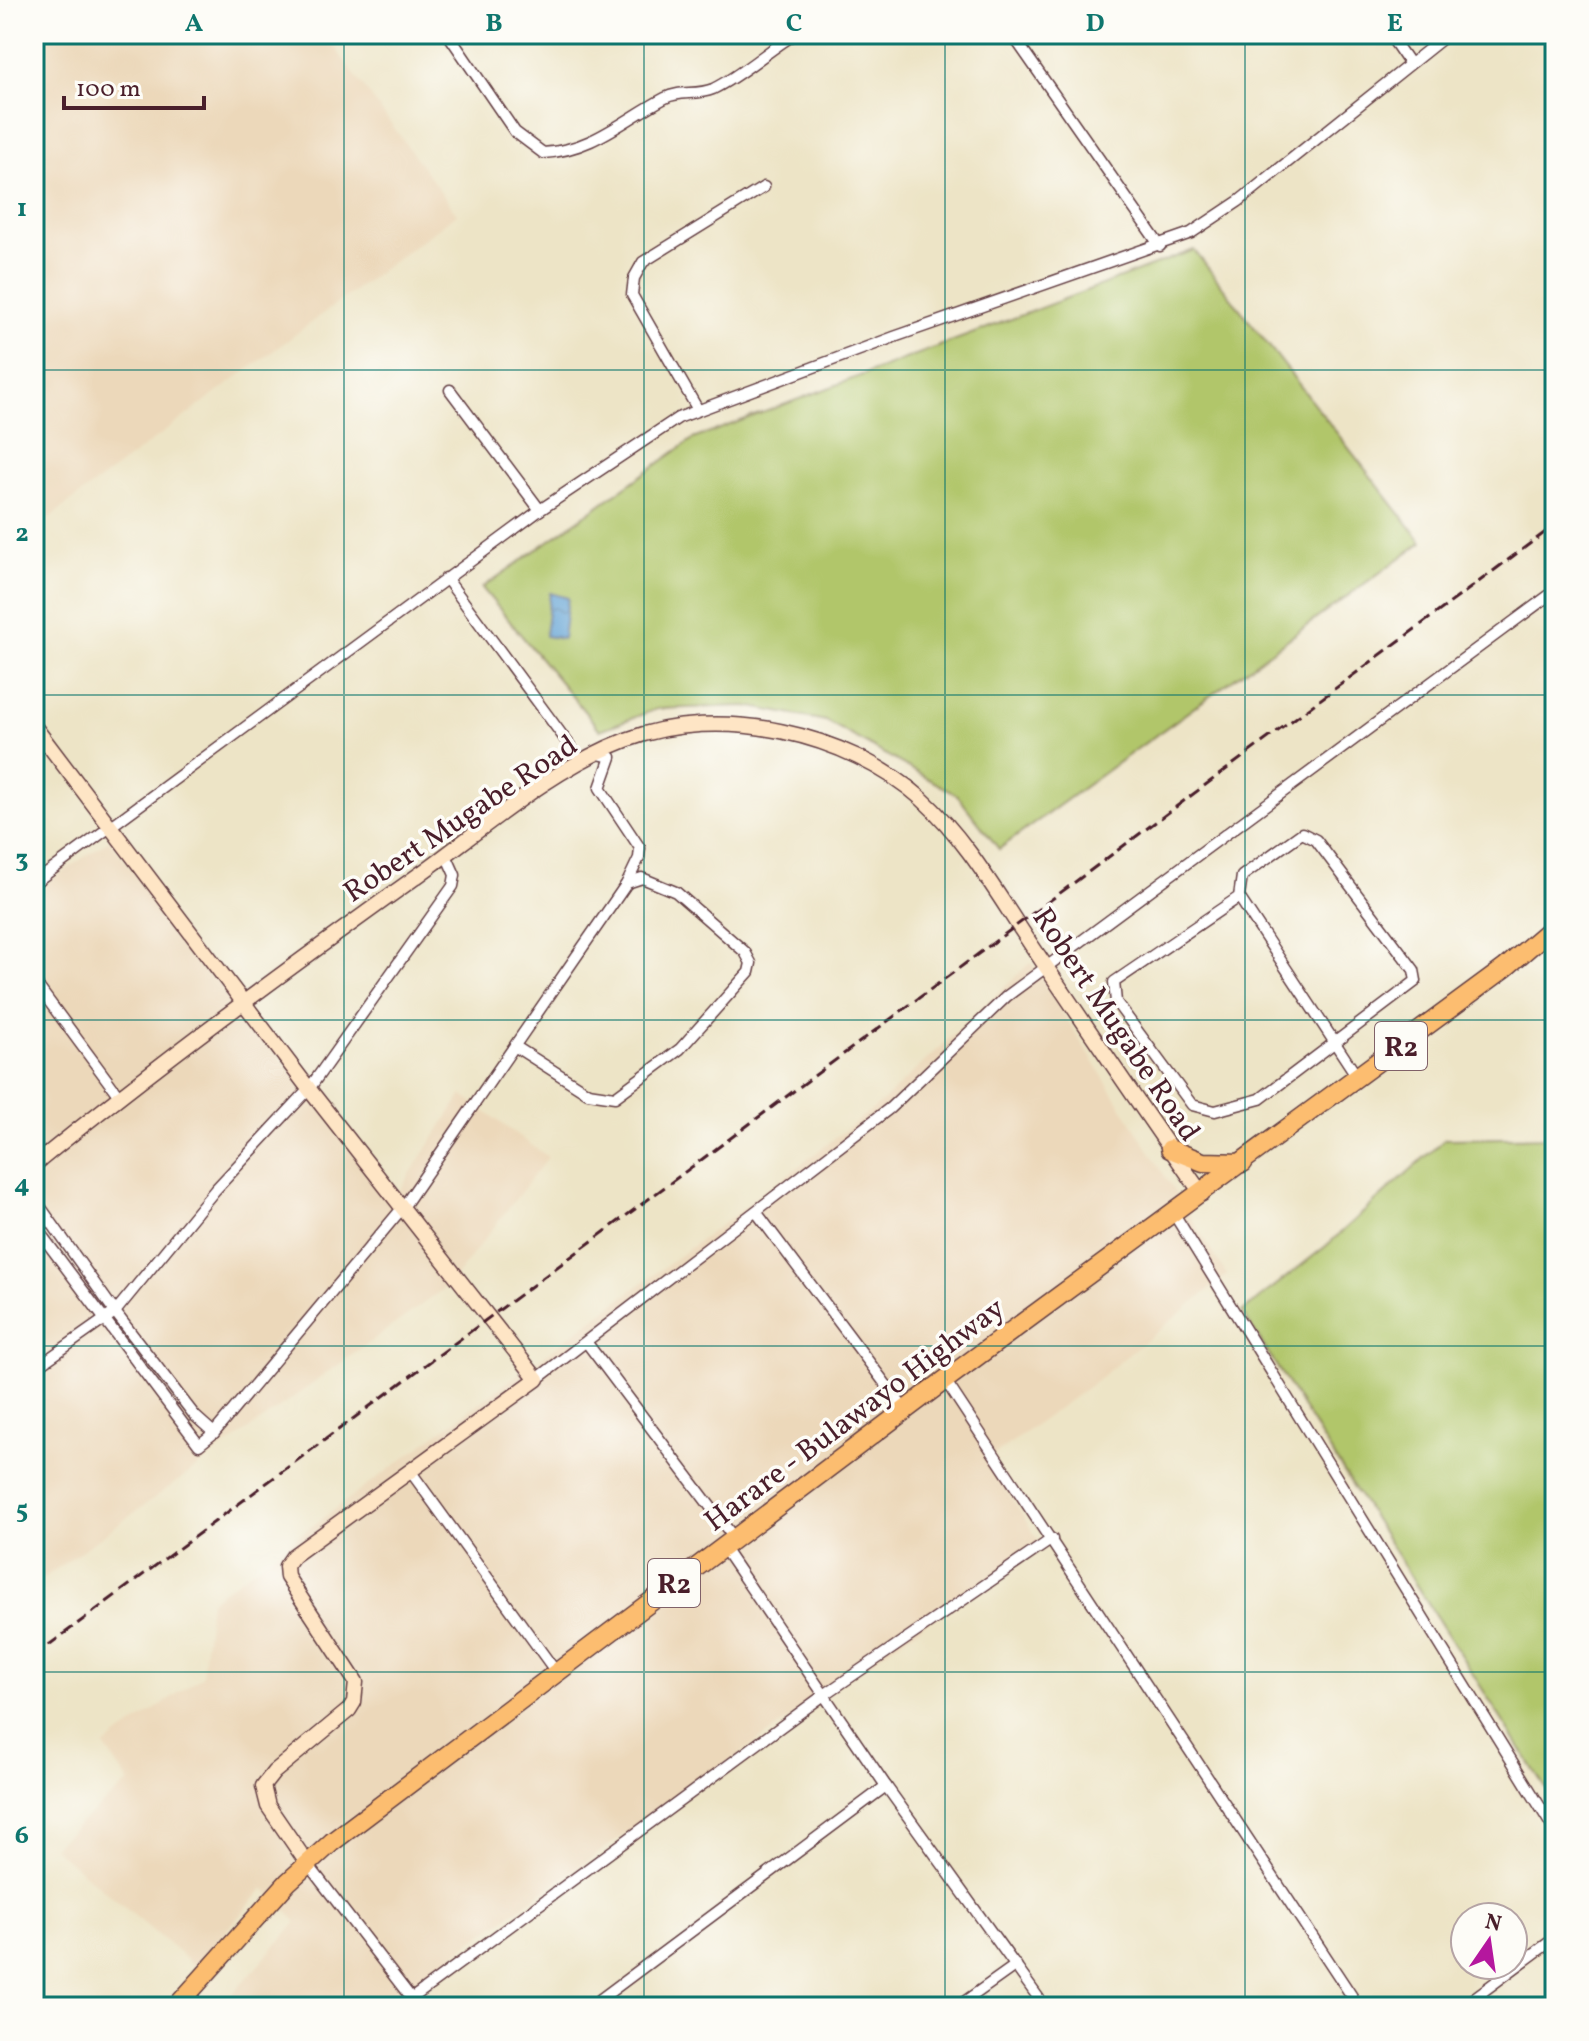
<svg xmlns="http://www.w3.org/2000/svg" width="1589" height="2041" font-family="Vollkorn,serif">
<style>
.built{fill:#ecd8ba}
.grass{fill:#b1c66a;stroke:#7e724a;stroke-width:2}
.water{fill:url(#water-ripples);stroke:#566180;stroke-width:2}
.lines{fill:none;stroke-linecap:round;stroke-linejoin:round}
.street-casing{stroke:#623d42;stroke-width:13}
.secondary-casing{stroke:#623d42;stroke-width:17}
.highway-casing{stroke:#623d42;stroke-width:21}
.street{stroke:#fff;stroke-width:10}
.secondary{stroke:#fee5c5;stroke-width:14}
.highway{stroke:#fcbd6f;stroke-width:18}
.rail{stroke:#4a1f2b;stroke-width:3;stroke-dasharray:12 6;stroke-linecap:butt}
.grid{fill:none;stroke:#0f766e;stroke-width:2;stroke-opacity:0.55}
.labels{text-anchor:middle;stroke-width:7;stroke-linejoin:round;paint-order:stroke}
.shield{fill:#fdfcf7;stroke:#806168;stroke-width:2}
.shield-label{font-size:28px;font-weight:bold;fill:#4a1f2b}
.street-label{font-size:30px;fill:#4a1f2b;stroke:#fdfcf7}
.neatline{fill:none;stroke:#0f766e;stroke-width:3}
.grid-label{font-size:26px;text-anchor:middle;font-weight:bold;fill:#0f766e}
</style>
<defs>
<pattern id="water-ripples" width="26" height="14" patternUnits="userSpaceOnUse" patternTransform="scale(2)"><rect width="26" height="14" fill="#62a3d5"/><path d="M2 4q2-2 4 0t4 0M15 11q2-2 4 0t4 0" fill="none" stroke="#5384ad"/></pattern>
</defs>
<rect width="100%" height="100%" fill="#fdfcf7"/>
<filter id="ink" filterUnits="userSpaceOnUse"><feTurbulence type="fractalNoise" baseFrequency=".0125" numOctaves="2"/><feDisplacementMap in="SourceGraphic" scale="16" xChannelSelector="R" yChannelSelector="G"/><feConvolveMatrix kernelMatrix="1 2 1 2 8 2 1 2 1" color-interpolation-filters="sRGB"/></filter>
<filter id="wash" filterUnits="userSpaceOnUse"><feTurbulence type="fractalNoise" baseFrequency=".006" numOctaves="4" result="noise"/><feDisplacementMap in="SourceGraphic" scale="32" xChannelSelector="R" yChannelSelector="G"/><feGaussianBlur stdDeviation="1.8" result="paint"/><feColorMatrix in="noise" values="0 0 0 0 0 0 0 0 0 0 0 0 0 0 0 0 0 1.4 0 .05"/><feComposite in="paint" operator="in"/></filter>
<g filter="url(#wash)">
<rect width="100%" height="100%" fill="#ede4c6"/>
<g class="built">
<polygon points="34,34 325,34 457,214 34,529"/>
<polygon points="109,840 393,1200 462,1095 548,1157 450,1284 34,1585 34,892"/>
<polygon points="1031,962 1227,1275 1092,1384 987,1460 1040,1543 379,2007 221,2007 297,1922 264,1888 195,1966 52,1847 129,1782 104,1746 202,1676 210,1601 747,1206 883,1101"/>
</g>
<g class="grass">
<polygon points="1194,250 1422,542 999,849 957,795 826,721 746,706 657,709 600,730 482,588 693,439"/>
<polygon points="1555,1137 1555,1803 1242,1312 1326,1246 1445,1139"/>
</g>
<polygon class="water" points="550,593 568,598 563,639 545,636"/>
</g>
<g filter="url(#ink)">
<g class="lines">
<defs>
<g id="street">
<path d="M448 34 515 132 543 153C593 150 623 120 665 98 680 90 696 96 713 89 742 75 767 51 795 34"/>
<polyline points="1017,34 1014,37 1160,246"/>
<polyline points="1389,34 1409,63"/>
<polyline points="450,390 540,510"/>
<polyline points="698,410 632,295 634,278 643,262 764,187"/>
<polyline points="446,578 582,762"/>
<polyline points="598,754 611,757 600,788 640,848 639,858 627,883"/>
<polygon points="1302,833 1316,840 1414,970 1416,981 1260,1099 1215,1111 1192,1105 1116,1002 1114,982 1239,897 1242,876"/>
<polyline points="34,883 540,510 678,418 894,337 1191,233 1239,201 1448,34"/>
<polyline points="1239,897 1358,1078"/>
<polyline points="34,981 119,1096"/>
<polyline points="34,1198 115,1312 195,1416 214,1433"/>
<polyline points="757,1213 905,1410"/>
<polyline points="1174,1214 1555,1831"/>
<polyline points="34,1225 199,1445 214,1433 404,1206 627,883 642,878 676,892 745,952 751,963 749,972 680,1049 615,1097 588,1093 516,1047"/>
<polyline points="587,1343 734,1538"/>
<polyline points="34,1369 115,1312 215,1190 309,1089 453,886 455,875 446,855"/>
<polyline points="537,1379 890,1108 1007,996 1555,591"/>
<polyline points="945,1380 1359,2007"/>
<polyline points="411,1472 556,1672"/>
<polyline points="723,1547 886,1786 1045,2007"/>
<polyline points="307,1863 418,2007"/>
<polyline points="411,1999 824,1695 1052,1539"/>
<polyline points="590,2007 886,1786"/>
<polyline points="957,2007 1016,1965"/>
<polyline points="1462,2007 1555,1938"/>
</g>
<g id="secondary">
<polyline points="34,726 309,1089 537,1379 293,1556 286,1566 287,1577 356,1682 354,1702 349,1710 274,1772 263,1786 268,1806 307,1863"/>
<path d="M34 1165C159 1063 289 968 420 874 485 827 551 769 626 740 720 704 848 733 922 799 968 841 998 896 1032 946 1088 1029 1144 1112 1202 1194"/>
</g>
<g id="highway">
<polyline points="1170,1149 1203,1162 1243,1163"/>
<polyline points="176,2007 288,1882 332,1842 945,1380 1505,968 1555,925"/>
</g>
</defs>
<use href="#street" class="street-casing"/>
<use href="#secondary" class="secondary-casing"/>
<use href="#highway" class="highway-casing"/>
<use href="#street" class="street"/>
<use href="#secondary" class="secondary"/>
<use href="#highway" class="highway"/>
<polyline class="rail" points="34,1656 1555,525"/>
</g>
</g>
<path class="grid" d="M344 34V2007M644 34V2007M945 34V2007M1245 34V2007M34 370H1555M34 695H1555M34 1020H1555M34 1346H1555M34 1672H1555"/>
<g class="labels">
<g class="shield">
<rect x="1375" y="1022" width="52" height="48" rx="6"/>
<rect x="648" y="1559" width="52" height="48" rx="6"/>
</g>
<g class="shield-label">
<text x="1401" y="1056">R2</text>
<text x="674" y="1593">R2</text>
</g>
<g class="street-label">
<text transform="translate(460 818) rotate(-34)" y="10">Robert Mugabe Road</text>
<text transform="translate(1117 1024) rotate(56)" y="10">Robert Mugabe Road</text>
<text transform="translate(854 1414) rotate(-37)" y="10">Harare - Bulawayo Highway</text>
</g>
</g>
<rect width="1589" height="2041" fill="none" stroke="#fdfcf7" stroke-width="88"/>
<g transform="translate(1489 1941) rotate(13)"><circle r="38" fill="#fdfcf7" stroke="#b5a4a5" stroke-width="2"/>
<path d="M0-6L14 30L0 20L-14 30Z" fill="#b5179e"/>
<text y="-12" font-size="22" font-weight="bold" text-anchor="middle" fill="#4a1f2b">N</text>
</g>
<path d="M64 96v12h140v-12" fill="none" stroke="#4a1f2b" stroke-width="4"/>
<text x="76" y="96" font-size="24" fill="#4a1f2b" stroke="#fdfcf7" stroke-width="6" paint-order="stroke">100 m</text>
<rect x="44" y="44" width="1501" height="1953" class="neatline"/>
<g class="grid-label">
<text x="194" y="31">A</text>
<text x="494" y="31">B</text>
<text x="794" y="31">C</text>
<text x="1095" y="31">D</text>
<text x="1395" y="31">E</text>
<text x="22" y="216">1</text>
<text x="22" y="541">2</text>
<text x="22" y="867">3</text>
<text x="22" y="1192">4</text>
<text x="22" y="1518">5</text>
<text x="22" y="1843">6</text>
</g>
</svg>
